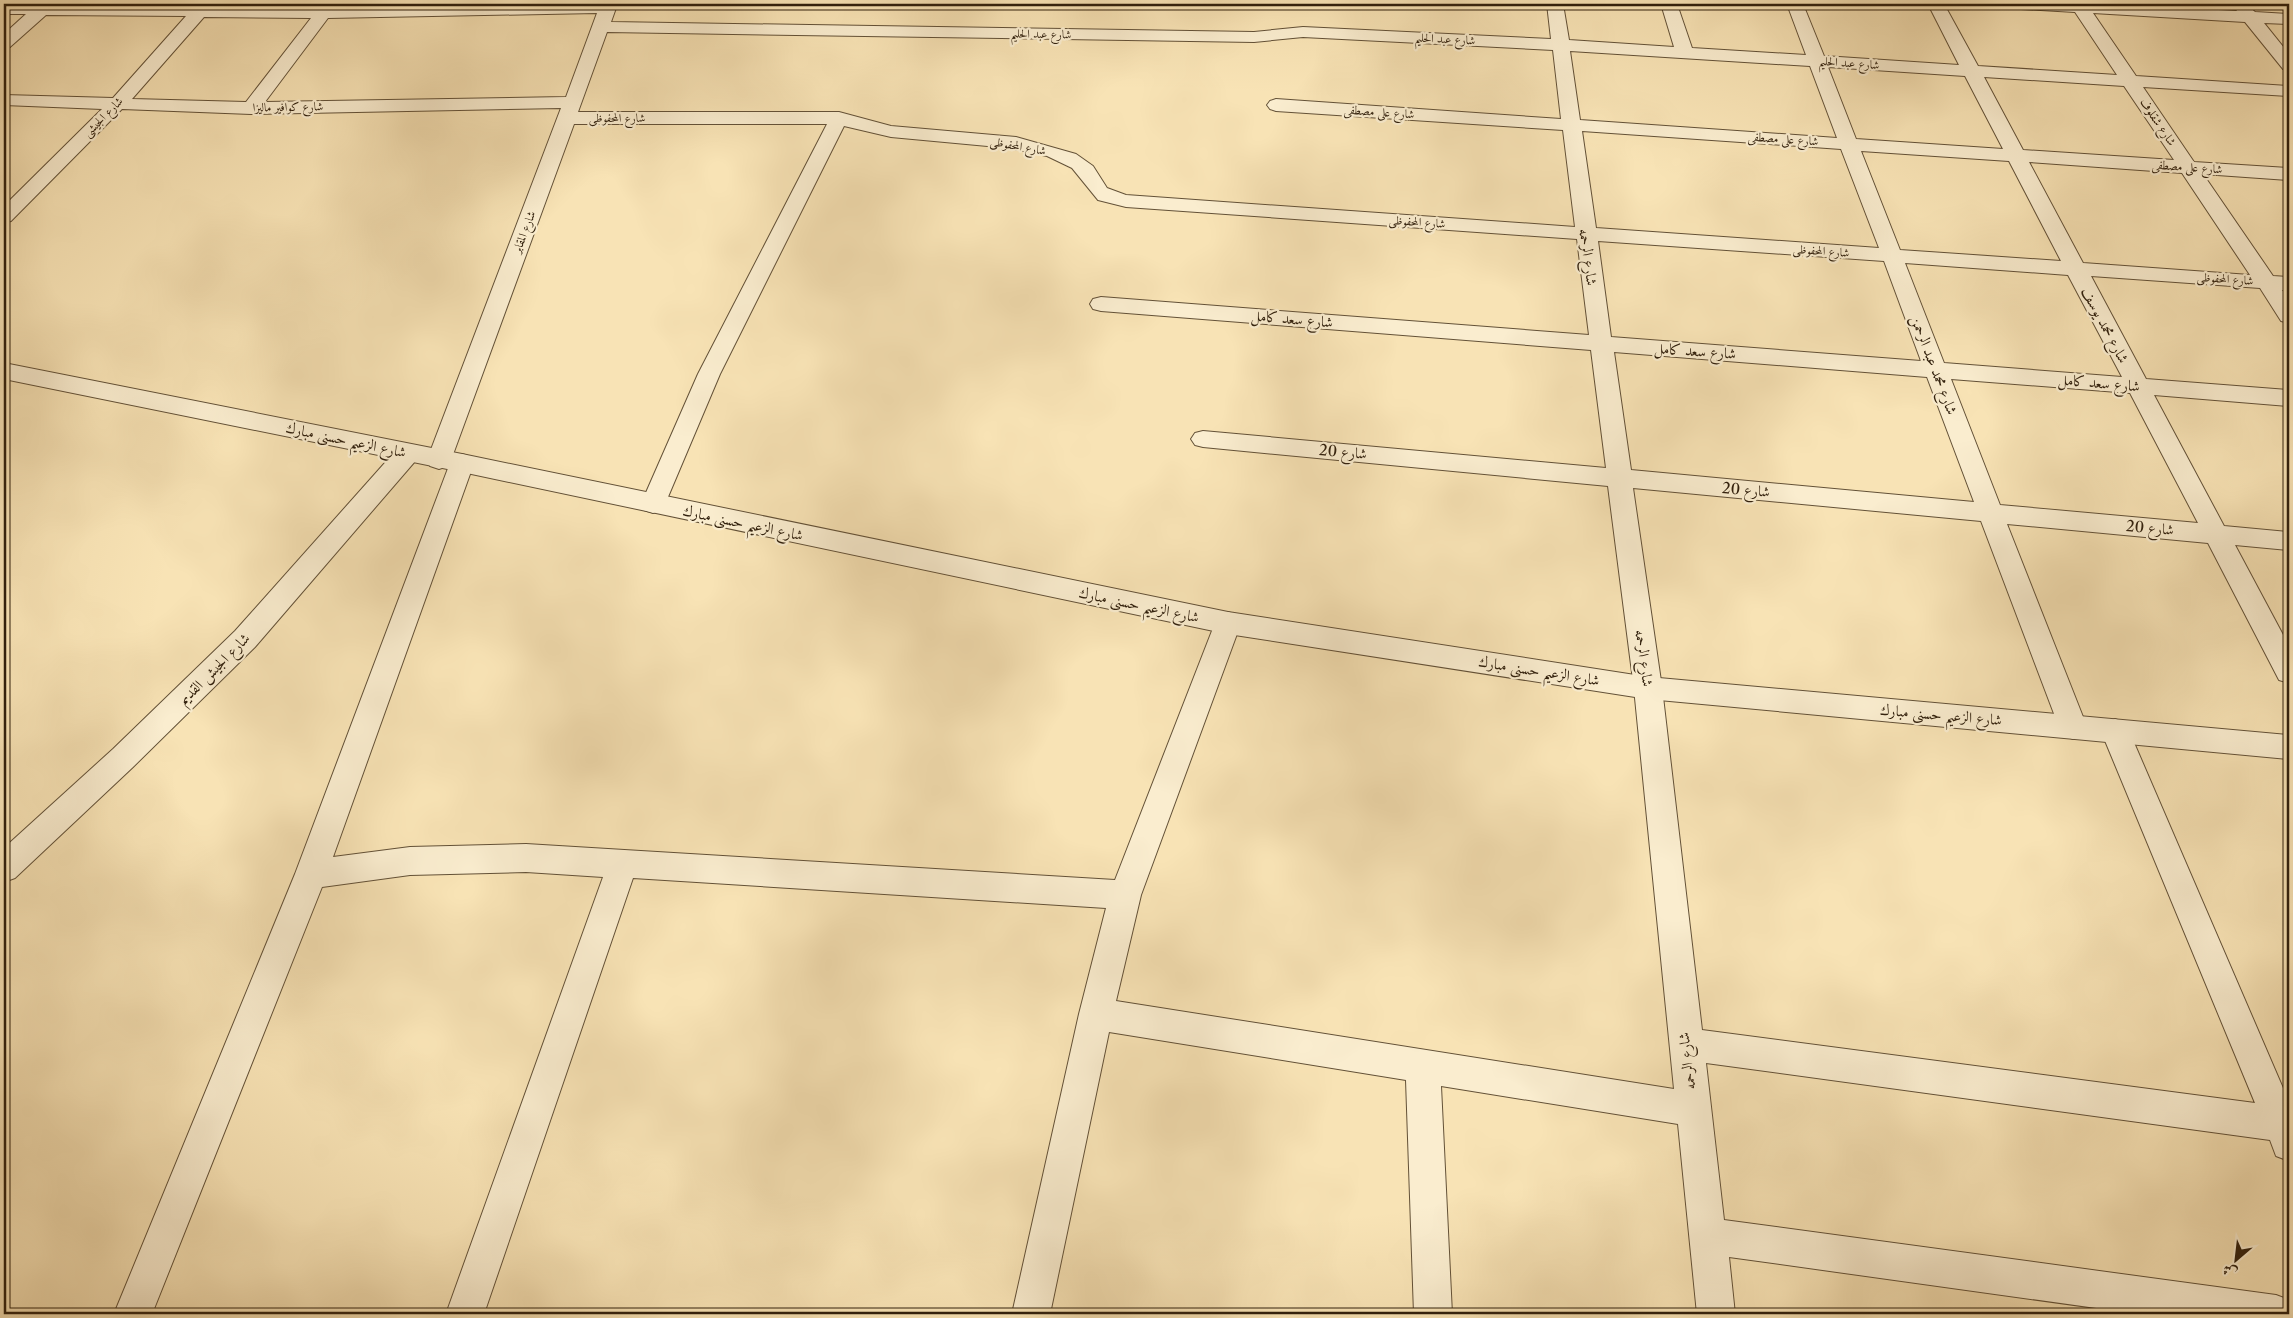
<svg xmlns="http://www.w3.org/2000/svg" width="2293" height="1318" font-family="'Libre Caslon Text',Amiri,serif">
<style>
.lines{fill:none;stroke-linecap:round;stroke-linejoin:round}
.minor-casing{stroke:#635137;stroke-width:2}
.tertiary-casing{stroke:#635137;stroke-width:2}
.minor{fill:#faedcf;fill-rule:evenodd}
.tertiary{fill:#faedcf;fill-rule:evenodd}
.labels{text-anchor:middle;stroke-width:4.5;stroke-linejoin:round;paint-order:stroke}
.far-street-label{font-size:12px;fill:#31200d;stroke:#faedcf}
.street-label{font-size:15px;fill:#31200d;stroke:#faedcf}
</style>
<rect width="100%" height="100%" fill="#f8e3b5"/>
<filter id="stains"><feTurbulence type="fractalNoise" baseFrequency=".004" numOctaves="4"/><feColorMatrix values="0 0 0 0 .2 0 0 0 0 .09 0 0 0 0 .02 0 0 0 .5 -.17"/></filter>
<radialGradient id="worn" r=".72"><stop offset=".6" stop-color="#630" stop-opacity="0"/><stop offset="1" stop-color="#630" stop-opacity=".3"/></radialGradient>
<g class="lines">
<defs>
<g id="minor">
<path d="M4 4 318 8 322 4H338L336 8 611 4 616 8 611 22 1254 32 1303 27 1551 39 1547 4H1563L1569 40 1674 47 1661 4H1677L1692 48 1806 55 1787 4H1803L1824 56 1959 65 1928 4H1944L1978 66 2117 75 2075 12 2021 9 2015 8 2013 4H2106L2237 11 2235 8 2237 4H2246L2255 12 2289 14V24L2264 23 2289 54V70L2283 69 2245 22 2093 13 2136 76 2289 86V96L2143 87 2194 162 2289 168V180L2203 174 2273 276 2289 277V291L2282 290 2289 300V323L2281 321 2260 288 2091 276 2146 379 2289 390V406L2154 395 2224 526 2289 532V550L2235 545 2289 646V683L2279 680 2208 543 2007 524 2087 727 2083 735 2073 739 2063 735 2059 727 1981 521 1633 488 1662 688 1702 1030 2255 1103 2101 731 2105 723 2115 719 2125 723 2129 731 2289 1102V1161L2276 1156 2270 1140 1706 1063 1724 1220 2276 1295 2289 1300V1314H2139L1729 1257 1735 1314H1697L1678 1124 1441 1086 1452 1314H1414L1406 1080 1109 1032 1050 1314H1012L1079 1014 1106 908 633 878 484 1314H446L603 877 526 872 410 875 322 887 152 1314H114L295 874 450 463 453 457 462 454 471 457 474 463 333 857 410 847 526 844 1115 880 1215 623 1218 616 1228 612 1238 616 1241 623 1141 895 1116 1001 1674 1089 1634 688 1608 486 1203 447 1195 445 1191 439 1195 433 1203 431 1606 468 1591 350 1101 311 1093 309 1090 304 1093 299 1101 297 1589 335 1577 239 1126 207 1098 200 1072 168 1047 156 1009 148 891 137 844 126 720 374 665 504 662 510 653 513 644 510 641 504 698 374 827 124H574L451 460 448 466 439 469 430 466 427 460 561 108 251 114 122 109 11 221 4 223V206L102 109 4 105V95L113 98 186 16 46 15 10 47 4 48V34L26 14H4ZM597 13 566 97 265 102 328 18ZM204 17 311 18 246 102 132 99ZM607 32 1254 42 1303 37 1553 50 1561 119 1276 99 1270 101 1267 105 1270 109 1276 111 1563 130 1575 227 1126 195 1107 188 1093 166 1076 154 1016 137 891 126 839 112H578ZM1570 51 1810 66 1837 138 1580 120ZM1828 67 1965 76 2003 149 1856 139ZM1984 77 2124 86 2174 160 2023 150ZM1582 131 1841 149 1879 248 1596 228ZM1861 151 2009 161 2061 261 1900 250ZM2029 162 2182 173 2250 275 2083 263ZM1598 241 1884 261 1921 361 1611 337ZM1905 263 2068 275 2122 377 1944 363ZM1614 352 1927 377 1974 502 1631 470ZM1951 379 2130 393 2198 523 2000 505Z"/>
<polygon points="408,445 417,447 420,453 417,459 255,647 133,767 15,878 4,882 4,848 113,749 235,631 399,447"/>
</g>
<polygon id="tertiary" points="4,363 462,454 1228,612 1648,677 2289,735 2289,759 1648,699 1228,634 462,472 4,379"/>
</defs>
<use href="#minor" class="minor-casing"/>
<use href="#tertiary" class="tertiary-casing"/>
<use href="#minor" class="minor"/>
<use href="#tertiary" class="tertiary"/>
</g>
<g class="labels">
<g class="far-street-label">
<text transform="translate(1041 34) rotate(1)" y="4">شارع عبد الحليم</text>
<text transform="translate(1445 39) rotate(3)" y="4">شارع عبد الحليم</text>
<text transform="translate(1849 63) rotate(4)" y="4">شارع عبد الحليم</text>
<text transform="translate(288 107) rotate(-1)" y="4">شارع كوافير ماليزا</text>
<text transform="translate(1379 112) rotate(4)" y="4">شارع على مصطفى</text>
<text transform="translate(103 117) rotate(-45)" y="4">شارع الجيشى</text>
<text x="617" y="122">شارع المحفوظى</text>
<text transform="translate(2158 122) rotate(56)" y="4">شارع شقلوف</text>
<text transform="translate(1783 139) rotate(4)" y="4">شارع على مصطفى</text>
<text transform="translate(1018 146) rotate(10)" y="4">شارع المحفوظى</text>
<text transform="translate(2187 167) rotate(4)" y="4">شارع على مصطفى</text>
<text transform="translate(1417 222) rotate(4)" y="4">شارع المحفوظى</text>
<text transform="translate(524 232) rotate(-69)" y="4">شارع المقابر</text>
<text transform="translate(1821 251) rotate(4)" y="4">شارع المحفوظى</text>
<text transform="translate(2225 279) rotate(4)" y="4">شارع المحفوظى</text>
</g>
<g class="street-label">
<text transform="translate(1588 257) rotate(82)" y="5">شارع الرحمه</text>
<text transform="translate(1292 319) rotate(5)" y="5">شارع سعد كامل</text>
<text transform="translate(2105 325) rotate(62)" y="5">شارع محمد يوسف</text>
<text transform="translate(1695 351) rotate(4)" y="5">شارع سعد كامل</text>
<text transform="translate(1934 365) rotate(69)" y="5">شارع محمد عبد الرحمن</text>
<text transform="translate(2099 383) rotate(5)" y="5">شارع سعد كامل</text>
<text transform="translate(346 440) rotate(12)" y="5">شارع الزعيم حسنى مبارك</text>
<text transform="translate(1343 452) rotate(5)" y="5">شارع 20</text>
<text transform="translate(1746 490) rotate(5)" y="5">شارع 20</text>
<text transform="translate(743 523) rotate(12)" y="5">شارع الزعيم حسنى مبارك</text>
<text transform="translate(2150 528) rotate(5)" y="5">شارع 20</text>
<text transform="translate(1139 605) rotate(12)" y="5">شارع الزعيم حسنى مبارك</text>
<text transform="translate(1644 658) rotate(82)" y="5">شارع الرحمه</text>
<text transform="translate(214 669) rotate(-45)" y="5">شارع الجيش القديم</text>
<text transform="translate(1539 671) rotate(9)" y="5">شارع الزعيم حسنى مبارك</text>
<text transform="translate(1941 715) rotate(5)" y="5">شارع الزعيم حسنى مبارك</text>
<text transform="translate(1687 1061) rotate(-97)" y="5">شارع الرحمه</text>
</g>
</g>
<rect width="2293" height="1318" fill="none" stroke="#f8e3b5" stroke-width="20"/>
<rect x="5" y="5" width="2283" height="1308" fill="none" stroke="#31200d" stroke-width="2.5"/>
<rect x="10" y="10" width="2273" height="1298" fill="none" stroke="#31200d"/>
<g transform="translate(2236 1260) rotate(208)" stroke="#faedcf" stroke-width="4" paint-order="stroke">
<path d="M0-4L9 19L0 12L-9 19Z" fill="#31200d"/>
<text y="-8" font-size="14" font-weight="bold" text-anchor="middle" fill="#31200d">ش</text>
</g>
<rect width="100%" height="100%" filter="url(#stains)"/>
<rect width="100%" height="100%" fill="url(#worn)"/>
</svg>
